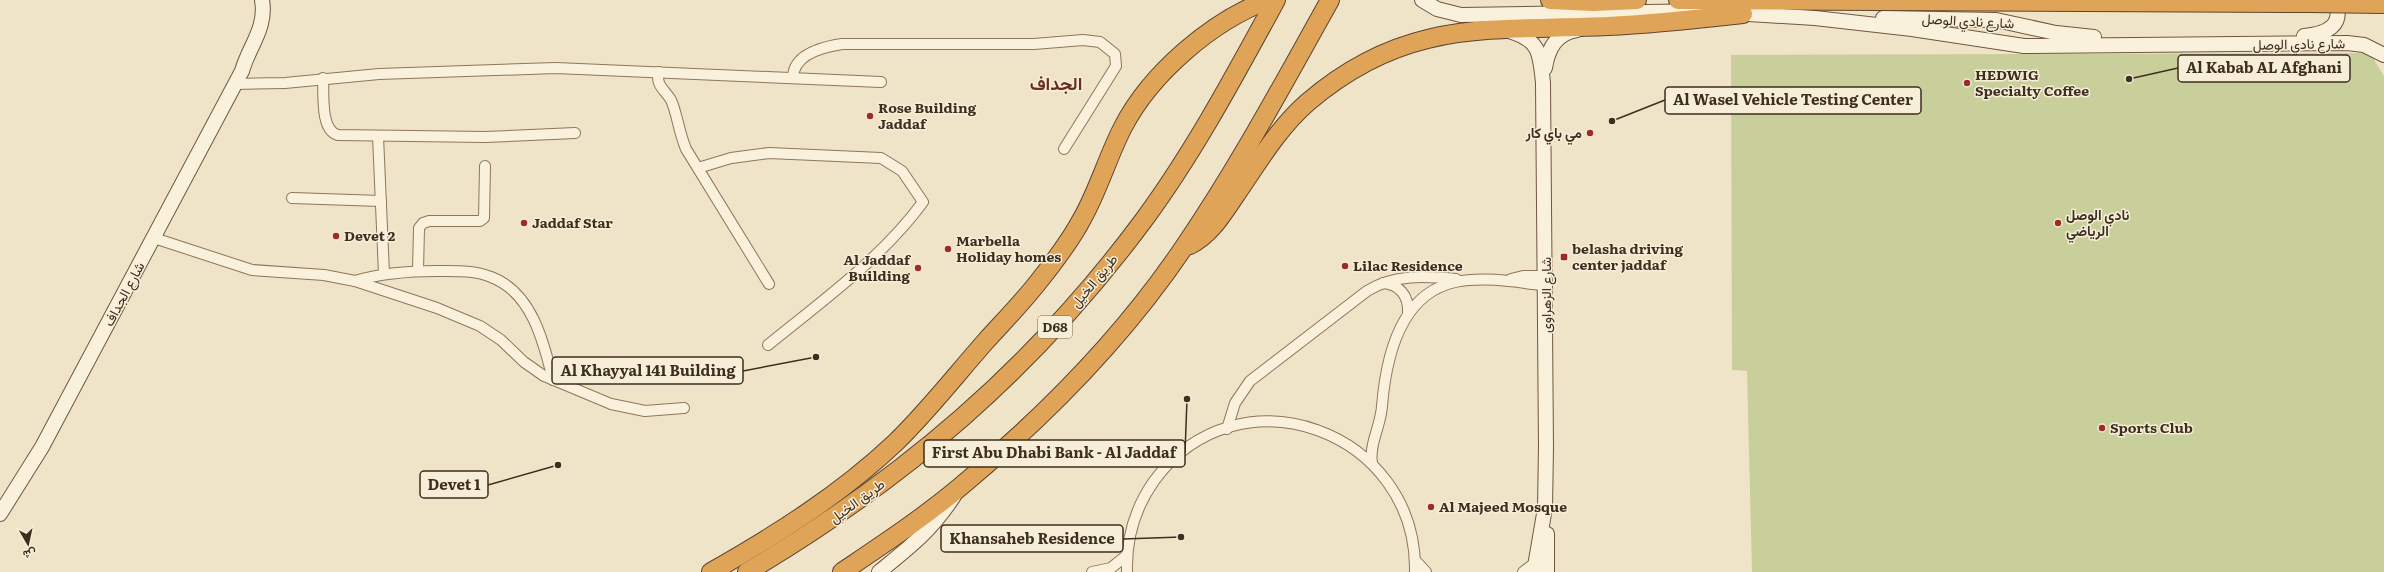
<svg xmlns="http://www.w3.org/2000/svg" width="2384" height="572" font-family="Literata,Vazirmatn,serif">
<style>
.green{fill:#c9cf9b}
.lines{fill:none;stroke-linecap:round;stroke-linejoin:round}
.street-casing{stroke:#8d765c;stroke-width:12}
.secondary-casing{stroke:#6f573f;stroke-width:16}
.highway-casing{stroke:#5b4430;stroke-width:20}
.street{stroke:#faf1dc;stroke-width:10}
.secondary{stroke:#faf1dc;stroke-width:14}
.highway{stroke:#e0a458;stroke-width:18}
.highway-bridge-casing{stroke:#5b4430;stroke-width:20;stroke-linecap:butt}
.highway-bridge{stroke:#e0a458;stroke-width:18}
.poi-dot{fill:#9e2a2b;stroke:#f7eed8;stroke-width:1.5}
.labels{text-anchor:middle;stroke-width:3;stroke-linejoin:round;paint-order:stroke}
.shield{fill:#f7eed8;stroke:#756857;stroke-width:1}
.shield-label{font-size:13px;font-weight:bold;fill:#3d2e20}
.street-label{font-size:14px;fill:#3d2e20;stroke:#f7eed8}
.poi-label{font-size:14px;font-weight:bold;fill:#3d2e20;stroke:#f7eed8;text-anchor:start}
.district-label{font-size:18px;font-weight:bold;fill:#6b2e1e;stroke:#f7eed8}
.leader{fill:none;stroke:#3d2e20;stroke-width:1.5}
.callout-dot{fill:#3d2e20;stroke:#f7eed8;stroke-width:1.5}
.callout{fill:#f7eed8;stroke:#3d2e20;stroke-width:1.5}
.callout-label{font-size:15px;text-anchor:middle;font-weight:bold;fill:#3d2e20}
</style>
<rect width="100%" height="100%" fill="#f0e4c8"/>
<polygon class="green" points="2370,53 2384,76 2384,572 1752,572 1747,371 1732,370 1731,55"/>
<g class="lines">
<defs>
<g id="street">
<path d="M659 72C655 85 665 90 671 100 677 113 679 133 686 149L769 284"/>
<path d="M323 78C324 94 320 130 338 135L485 137 575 133"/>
<path d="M793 78C793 54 822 47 842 44H1034L1083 40 1100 42 1115 54 1116 66 1064 149"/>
<polyline points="235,84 285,83 379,74 556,68 881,82"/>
<polyline points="378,136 384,274"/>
<path d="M698 168 731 158 769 153 881 158 902 171 923 202C882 258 822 301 768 345"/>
<polyline points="292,198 381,201"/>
<polyline points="154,238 252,270 324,275 355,281 437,308 480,326 501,340 524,362 544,376 611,404 645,411 684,408"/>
<polyline points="418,271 419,228 423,223 429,221 480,221 484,218 485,166"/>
<polyline points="1511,279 1523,276 1546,276"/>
<path d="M355 281C382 273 409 271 437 271 455 271 474 270 491 277 532 292 544 343 553 380"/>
<path d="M1383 283C1399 284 1409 296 1408 312"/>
<path d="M1227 429 1235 403 1250 381 1367 291C1394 274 1426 276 1456 279"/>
<path d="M1372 463C1369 444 1381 425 1382 406 1386 357 1400 294 1455 282 1485 276 1517 282 1547 286"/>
<polyline points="1415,560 1426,572"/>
<polyline points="1092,572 1111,568 1127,555"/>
<path d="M1127 572C1126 539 1135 508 1154 481 1238 365 1418 431 1415 572"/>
<polyline points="1523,572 1536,562"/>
</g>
<g id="secondary">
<polyline points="1422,0 1437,9 1461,15 1709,11"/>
<polyline points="1733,13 1815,18 1912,29 2024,46 2347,43 2364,45 2384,55"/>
<polyline points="1883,18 1996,20 2056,33 2094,37"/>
<path d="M1509 31C1540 40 1540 53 1543 83L1546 447 1545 508 1534 572"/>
<path d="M2304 36C2326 34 2345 26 2335 0"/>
<path d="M1545 68C1548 49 1556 33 1577 30"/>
<path d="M0 514 42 447 242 71C249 46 267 28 262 0"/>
<polyline points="1547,534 1547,572"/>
<path d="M879 572C911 546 931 531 954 496"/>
</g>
<g id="highway">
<polyline points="1550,0 1593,2 1637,0"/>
<polyline points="1678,0 2308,3"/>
<path d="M1190 245C1211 234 1222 215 1235 196 1257 164 1278 128 1308 102 1406 18 1489 31 1608 26 1653 24 1698 19 1743 14"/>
<path d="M711 572C776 535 840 495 895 443 927 412 955 376 985 342 1003 322 1022 303 1039 281 1055 261 1071 240 1083 217 1099 188 1108 156 1123 127 1151 73 1212 21 1268 0"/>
<path d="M747 572C904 479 1033 369 1143 221 1194 152 1235 75 1276 0"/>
<path d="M842 572C882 545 923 518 960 487 1042 419 1124 336 1184 247 1238 168 1283 84 1330 0"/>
</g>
</defs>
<use href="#street" class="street-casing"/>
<use href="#secondary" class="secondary-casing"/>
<use href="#highway" class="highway-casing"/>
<use href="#street" class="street"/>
<use href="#secondary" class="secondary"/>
<use href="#highway" class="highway"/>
<defs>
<polyline id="highway-bridge" points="2308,3 2384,4"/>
</defs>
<use href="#highway-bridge" class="highway-bridge-casing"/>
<use href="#highway-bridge" class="highway-bridge"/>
</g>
<g class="poi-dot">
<circle cx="1967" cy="83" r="4"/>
<circle cx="870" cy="116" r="4"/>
<circle cx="1590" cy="133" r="4"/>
<circle cx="524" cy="223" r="4"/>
<circle cx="2058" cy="223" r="4"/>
<circle cx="336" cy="236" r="4"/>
<circle cx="948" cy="249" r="4"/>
<rect x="1560" y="253" width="8" height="8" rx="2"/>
<circle cx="1345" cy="266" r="4"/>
<circle cx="918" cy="268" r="4"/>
<circle cx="2102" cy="428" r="4"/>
<circle cx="1431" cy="507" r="4"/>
</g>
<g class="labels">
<rect class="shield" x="1038" y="316" width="34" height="22" rx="3"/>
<g class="shield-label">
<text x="1055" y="332">D68</text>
</g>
<g class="street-label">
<text transform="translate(1968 21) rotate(3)" y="5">شارع نادي الوصل</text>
<text transform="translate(2299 44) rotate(-1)" y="5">شارع نادي الوصل</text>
<text transform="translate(1094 281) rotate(-50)" y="5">طريق الخيل</text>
<text transform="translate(124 294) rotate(-62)" y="5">شارع الجداف</text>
<text transform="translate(1546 295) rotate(-90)" y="5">شارع الزهراوى</text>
<text transform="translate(857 501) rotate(-36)" y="5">طريق الخيل</text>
</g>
<g class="poi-label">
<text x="1975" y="80">HEDWIG<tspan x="1975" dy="16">Specialty Coffee</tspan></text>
<text x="878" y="113">Rose Building<tspan x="878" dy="16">Jaddaf</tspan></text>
<text x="1582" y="138" text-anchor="end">مي باي كار</text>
<text x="2066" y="220">نادي الوصل<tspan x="2066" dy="16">الرياضي</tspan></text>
<text x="532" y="228">Jaddaf Star</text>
<text x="344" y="241">Devet 2</text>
<text x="956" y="246">Marbella<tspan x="956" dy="16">Holiday homes</tspan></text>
<text x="1572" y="254">belasha driving<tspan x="1572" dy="16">center jaddaf</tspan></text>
<text x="910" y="265" text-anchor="end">Al Jaddaf<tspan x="910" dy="16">Building</tspan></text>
<text x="1353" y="271">Lilac Residence</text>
<text x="2110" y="433">Sports Club</text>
<text x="1439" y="512">Al Majeed Mosque</text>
</g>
<g class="district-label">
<text x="1056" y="90">الجداف</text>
</g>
</g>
<path class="leader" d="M2129 79L2178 68M1612 121L1665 100M816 357L743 371M1187 399L1185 453M558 465L488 485M1181 537L1123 539"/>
<g class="callout-dot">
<circle cx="2129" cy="79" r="4"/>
<circle cx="1612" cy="121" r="4"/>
<circle cx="816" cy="357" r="4"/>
<circle cx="1187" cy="399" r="4"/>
<circle cx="558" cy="465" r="4"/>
<circle cx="1181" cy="537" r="4"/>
</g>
<g class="callout">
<rect x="2178" y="55" width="172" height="27" rx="4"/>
<rect x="1665" y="87" width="256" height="27" rx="4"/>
<rect x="552" y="357" width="191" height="27" rx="4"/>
<rect x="924" y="440" width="261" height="27" rx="4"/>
<rect x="420" y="471" width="68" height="27" rx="4"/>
<rect x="941" y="525" width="182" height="27" rx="4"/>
</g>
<g class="callout-label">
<text x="2264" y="73">Al Kabab AL Afghani</text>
<text x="1793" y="105">Al Wasel Vehicle Testing Center</text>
<text x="648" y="376">Al Khayyal 141 Building</text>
<text x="1054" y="458">First Abu Dhabi Bank - Al Jaddaf</text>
<text x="454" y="490">Devet 1</text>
<text x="1032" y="544">Khansaheb Residence</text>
</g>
<g transform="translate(28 544) rotate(171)" stroke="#f7eed8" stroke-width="3" paint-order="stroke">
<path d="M0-3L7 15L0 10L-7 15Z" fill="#3d2e20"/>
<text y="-6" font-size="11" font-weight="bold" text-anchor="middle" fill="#3d2e20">ش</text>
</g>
</svg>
